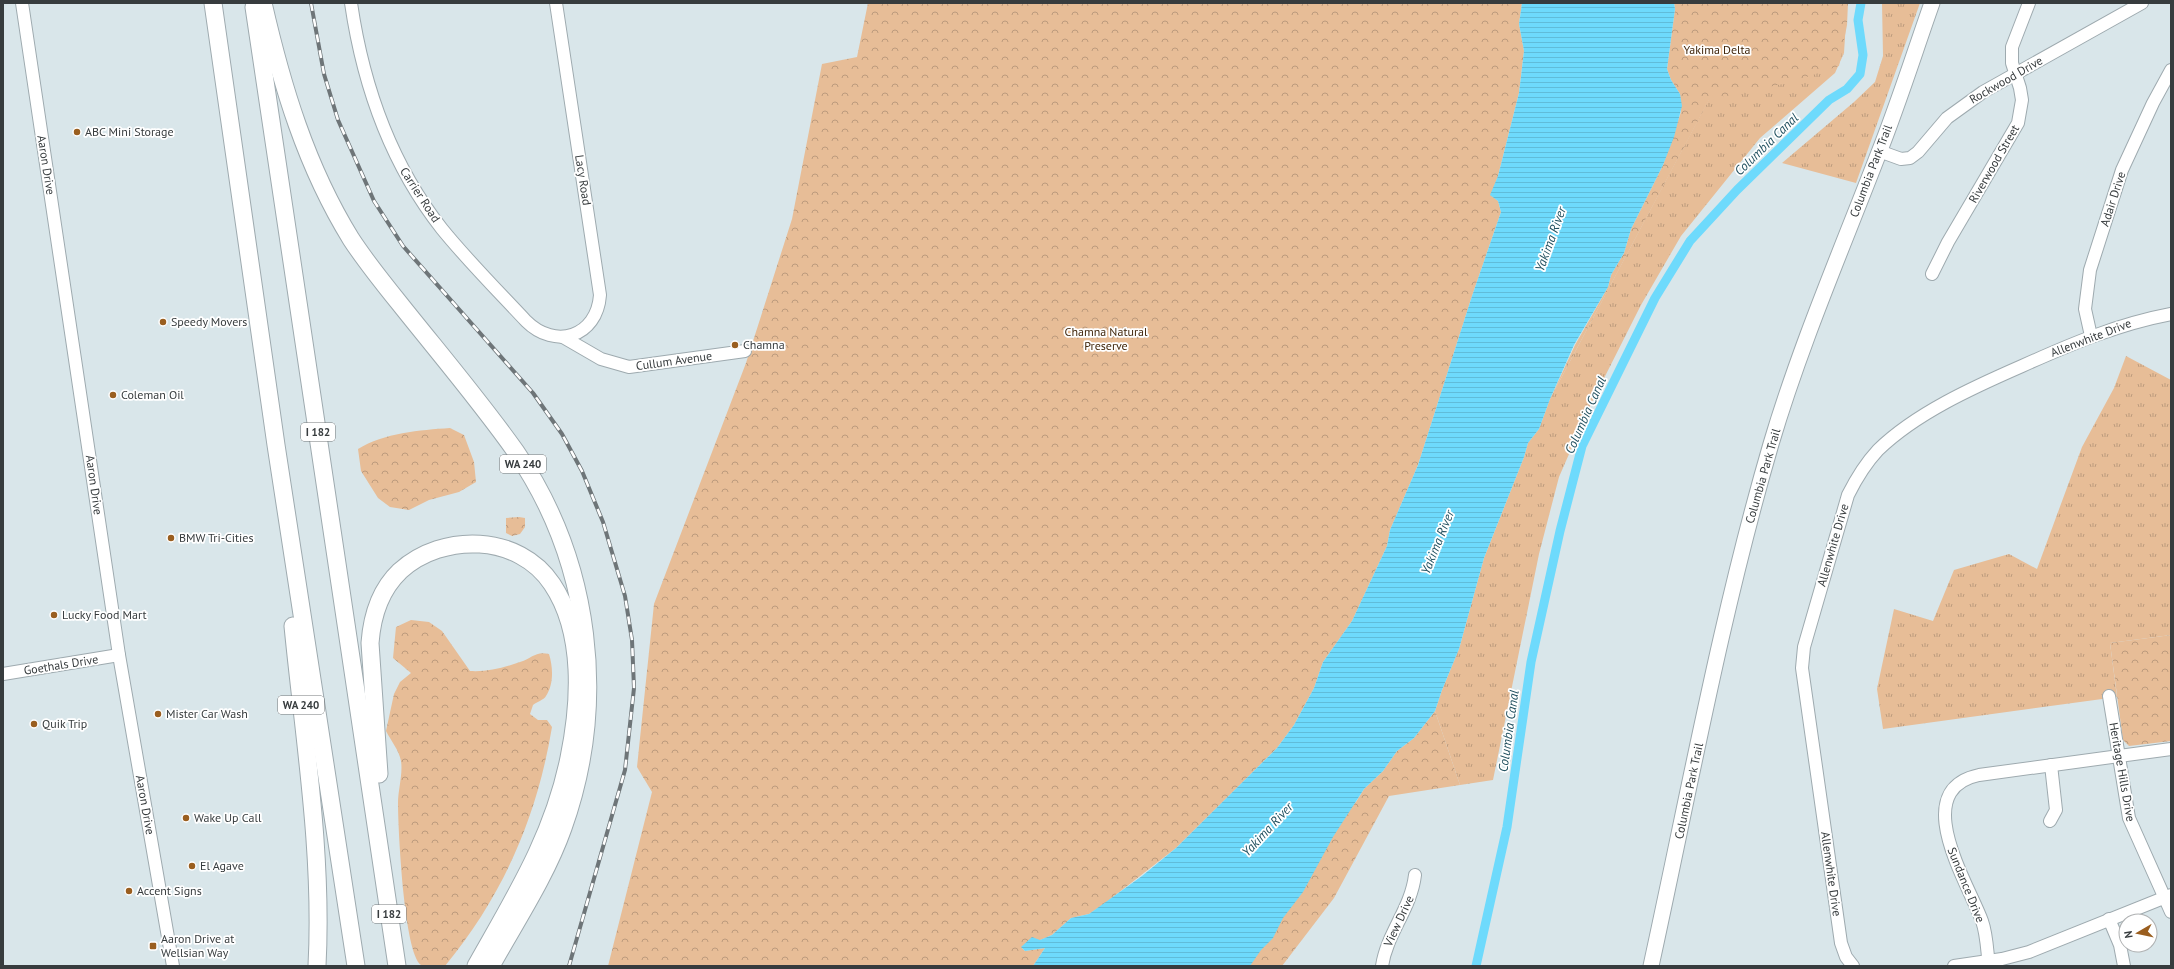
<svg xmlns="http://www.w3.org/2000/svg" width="2174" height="969" font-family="'PT Sans',sans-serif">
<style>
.grass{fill:url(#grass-tufts)}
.forest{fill:url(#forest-crowns)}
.water{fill:url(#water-rules)}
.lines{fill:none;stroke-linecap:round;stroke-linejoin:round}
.canal{stroke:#6edafc;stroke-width:9}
.minor-casing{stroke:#9eaaaf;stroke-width:14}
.major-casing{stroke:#9eaaaf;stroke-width:17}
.highway-casing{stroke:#9eaaaf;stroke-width:19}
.minor{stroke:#fff;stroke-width:12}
.major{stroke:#fff;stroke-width:15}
.highway{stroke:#fff;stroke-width:17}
.rail-casing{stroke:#6e7578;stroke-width:4}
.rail{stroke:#fff;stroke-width:2.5;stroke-dasharray:8;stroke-linecap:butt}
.poi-dot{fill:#9a5e1f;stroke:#fff;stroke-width:1.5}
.labels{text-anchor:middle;stroke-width:3.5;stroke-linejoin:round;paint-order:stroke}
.shield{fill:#fff;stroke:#737678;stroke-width:1}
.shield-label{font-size:11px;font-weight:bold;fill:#373c3e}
.park-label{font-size:12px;fill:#40260b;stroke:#fff}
.street-label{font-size:12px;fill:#373c3e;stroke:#fff}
.poi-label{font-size:12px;fill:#373c3e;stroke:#fff;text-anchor:start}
.water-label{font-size:13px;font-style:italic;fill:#225160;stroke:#fff}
</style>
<defs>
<pattern id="grass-tufts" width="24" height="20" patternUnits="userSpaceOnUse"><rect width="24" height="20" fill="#e7bd97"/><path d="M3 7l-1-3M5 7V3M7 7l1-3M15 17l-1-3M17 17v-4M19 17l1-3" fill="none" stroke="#bc9b7d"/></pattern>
<pattern id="forest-crowns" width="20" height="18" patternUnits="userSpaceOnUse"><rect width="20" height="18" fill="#e7bd97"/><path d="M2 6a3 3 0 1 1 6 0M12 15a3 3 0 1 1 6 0" fill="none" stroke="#bc9b7d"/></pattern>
<pattern id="water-rules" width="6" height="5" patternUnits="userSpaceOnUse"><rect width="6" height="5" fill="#6edafc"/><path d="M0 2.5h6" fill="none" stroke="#60bcd9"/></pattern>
</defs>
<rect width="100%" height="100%" fill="#d9e6ea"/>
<g class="grass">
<polygon points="1760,3 1847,6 1844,53 1835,73 1760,138 1681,236 1641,305 1590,406 1559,477 1539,554 1493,780 1460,785 1435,711 1442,690 1459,649 1484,558 1524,457 1528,443 1539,429 1550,399"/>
<polygon points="1882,3 1920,3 1856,183 1782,163 1854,102 1875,82 1883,56"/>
<polygon points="2126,356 2171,380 2171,635 2110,643 2117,697 1883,729 1877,689 1894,609 1933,621 1954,570 2009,554 2037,569 2082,447 2114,388"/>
</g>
<g class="forest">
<polygon points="868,3 1522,3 1519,24 1524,51 1519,93 1498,176 1491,195 1498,201 1501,212 1472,296 1418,465 1390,530 1387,546 1352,621 1323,662 1314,688 1294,725 1277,748 1176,848 1104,904 1089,914 1071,918 1052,935 1022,948 1025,951 1045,948 1033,966 608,966 652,792 637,767 654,604 746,363 792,219 822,64 857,57"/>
<polygon points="1674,3 1848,3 1847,25 1839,66 1792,82 1709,100 1550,399 1575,345 1608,287 1611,275 1624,253 1631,229 1663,165 1681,112 1680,94 1671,80 1667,69 1675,9"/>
<path d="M450 428 464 435 474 462 476 482 459 492 429 500 409 510 390 507 378 498 361 471 358 449C384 433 420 430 450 428Z"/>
<polygon points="519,517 525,518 525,527 520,534 512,536 506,533 506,518"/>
<path d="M411 620 429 622 442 631 470 671C487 672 503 668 520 662 533 658 535 651 549 654 553 667 554 684 546 696 544 700 536 702 533 705L530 714 538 720H547L552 727C537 817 503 896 445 966 439 966 426 968 421 965 404 953 398 828 398 803 398 790 403 774 401 761 399 750 391 741 386 731L394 694 400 682 411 673 393 658 396 627Z"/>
<polygon points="2171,635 2171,741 2129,746 2123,740 2110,643"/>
<polygon points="1435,711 1460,785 1389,796 1334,898 1282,966 1199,966 1356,802 1364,789 1383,771 1397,751 1414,738"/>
</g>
<polygon class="water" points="1522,3 1674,3 1675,9 1667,69 1671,80 1680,94 1682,106 1674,137 1663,165 1631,229 1624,253 1611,275 1608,287 1574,345 1550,399 1539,429 1528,443 1524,457 1484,558 1459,649 1442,690 1435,711 1414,738 1397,751 1383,771 1364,789 1333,837 1303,892 1283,918 1273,938 1261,950 1250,966 1033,966 1045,948 1025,951 1021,947 1032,937 1040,940 1052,935 1071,918 1089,914 1142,876 1176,848 1277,748 1294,725 1314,688 1323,662 1352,621 1387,546 1390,530 1418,465 1472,296 1501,212 1498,201 1490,195 1498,176 1519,93 1524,51 1519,24"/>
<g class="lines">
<polyline class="canal" points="1476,966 1507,827 1531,662 1560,531 1582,446 1655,298 1690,241 1737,190 1829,100 1847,89 1860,74 1863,55 1858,20 1861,3"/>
<defs>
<g id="minor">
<polyline points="22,3 119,655 173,966"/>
<path d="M351 3C363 85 390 163 442 229 468 261 498 291 526 321 555 350 597 337 600 295L556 3"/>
<polyline points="1879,151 1901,159 1910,158 1918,152 1947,118 1983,92 2142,3"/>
<polyline points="1932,274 1948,242 2018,123 2022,100 2020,88 2012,63 2012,47 2029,3"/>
<polyline points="2091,336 2085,309 2090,270 2122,170 2153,103 2171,70"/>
<polyline points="563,337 601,359 629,367 745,351"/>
<polyline points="3,674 119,655"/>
<polyline points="2109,696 2129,818 2171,912"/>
<polyline points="2050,821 2056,810 2051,765"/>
<polyline points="2109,919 2120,945 2124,966"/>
<path d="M1382 966C1387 933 1411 909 1415 875"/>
<path d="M1853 966 1846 957 1841 943 1802 668 1804 647 1848 495C1856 479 1865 464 1878 450 1916 413 1974 387 2022 366 2071 344 2118 324 2171 314"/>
<polyline points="1954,966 2002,959 2029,952 2171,895"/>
<path d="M1989 966C1987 951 1987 935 1982 921 1968 883 1908 790 1979 775L2171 749"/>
</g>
<path id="major" d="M1651 966C1689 792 1721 615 1771 444 1800 346 1841 251 1878 155 1898 105 1914 54 1932 3"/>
<g id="highway">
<polyline points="213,3 276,445 356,966"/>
<path d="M263 3C282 86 306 166 351 239 366 262 383 283 400 304 439 353 480 401 516 452 591 562 608 702 563 828 546 876 516 921 491 966"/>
<polyline points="254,7 397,966"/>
<path d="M293 626C304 739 323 853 317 966"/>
<path d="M379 774 370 643C372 616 380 590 400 571 443 532 519 534 552 584 585 633 580 704 569 758 553 837 514 898 476 966"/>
</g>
</defs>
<use href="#minor" class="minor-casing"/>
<use href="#major" class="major-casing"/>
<use href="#highway" class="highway-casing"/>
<use href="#minor" class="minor"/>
<use href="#major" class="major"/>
<use href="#highway" class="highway"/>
<defs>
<polyline id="rail" points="311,3 324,74 338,120 374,201 403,246 533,393 562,434 582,471 603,522 625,596 632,640 634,688 625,770 569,966"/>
</defs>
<use href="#rail" class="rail-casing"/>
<use href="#rail" class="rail"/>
</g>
<g class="poi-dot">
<circle cx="77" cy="132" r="4"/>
<circle cx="163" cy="322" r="4"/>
<circle cx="735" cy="345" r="4"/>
<circle cx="113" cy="395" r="4"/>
<circle cx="171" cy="538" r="4"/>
<circle cx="54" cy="615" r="4"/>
<circle cx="158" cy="714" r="4"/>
<circle cx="34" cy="724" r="4"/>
<circle cx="186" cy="818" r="4"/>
<circle cx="192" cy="866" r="4"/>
<circle cx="129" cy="891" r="4"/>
<rect x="149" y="942" width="8" height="8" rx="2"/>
</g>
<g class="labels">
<g class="shield">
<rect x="301" y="423" width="34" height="18" rx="3"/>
<rect x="500" y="455" width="46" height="18" rx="3"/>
<rect x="278" y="696" width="46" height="18" rx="3"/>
<rect x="372" y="905" width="34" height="18" rx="3"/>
</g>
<g class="shield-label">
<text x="318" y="436">I 182</text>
<text x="523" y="468">WA 240</text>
<text x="301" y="709">WA 240</text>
<text x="389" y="918">I 182</text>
</g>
<g class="park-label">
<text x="1717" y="54">Yakima Delta</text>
<text x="1106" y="336">Chamna Natural<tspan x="1106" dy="14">Preserve</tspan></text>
</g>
<g class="street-label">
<text transform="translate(2006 80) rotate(-30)" y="4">Rockwood Drive</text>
<text transform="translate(1994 164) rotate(-60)" y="4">Riverwood Street</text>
<text transform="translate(46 165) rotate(81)" y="4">Aaron Drive</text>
<text transform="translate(1871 171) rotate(-69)" y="4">Columbia Park Trail</text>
<text transform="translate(583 180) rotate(81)" y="4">Lacy Road</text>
<text transform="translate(420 195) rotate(57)" y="4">Carrier Road</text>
<text transform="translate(2113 199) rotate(-72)" y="4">Adair Drive</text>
<text transform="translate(2091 338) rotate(-21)" y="4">Allenwhite Drive</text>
<text transform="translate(674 361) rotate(-8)" y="4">Cullum Avenue</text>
<text transform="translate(1763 476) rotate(-74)" y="4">Columbia Park Trail</text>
<text transform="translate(94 485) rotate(82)" y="4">Aaron Drive</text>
<text transform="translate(1833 545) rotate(-74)" y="4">Allenwhite Drive</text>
<text transform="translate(61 665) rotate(-9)" y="4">Goethals Drive</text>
<text transform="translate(2122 772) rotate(80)" y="4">Heritage Hills Drive</text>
<text transform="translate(1689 791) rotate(-78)" y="4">Columbia Park Trail</text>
<text transform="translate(145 805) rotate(80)" y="4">Aaron Drive</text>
<text transform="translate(1831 874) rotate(82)" y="4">Allenwhite Drive</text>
<text transform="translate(1966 885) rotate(68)" y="4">Sundance Drive</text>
<text transform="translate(1399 921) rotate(-65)" y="4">View Drive</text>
</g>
<g class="poi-label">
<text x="85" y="136">ABC Mini Storage</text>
<text x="171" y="326">Speedy Movers</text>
<text x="743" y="349">Chamna</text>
<text x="121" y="399">Coleman Oil</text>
<text x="179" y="542">BMW Tri-Cities</text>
<text x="62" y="619">Lucky Food Mart</text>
<text x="166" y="718">Mister Car Wash</text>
<text x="42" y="728">Quik Trip</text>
<text x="194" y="822">Wake Up Call</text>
<text x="200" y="870">El Agave</text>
<text x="137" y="895">Accent Signs</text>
<text x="161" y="943">Aaron Drive at<tspan x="161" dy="14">Wellsian Way</tspan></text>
</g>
<g class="water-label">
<text transform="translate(1766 144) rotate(-44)" y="5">Columbia Canal</text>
<text transform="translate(1550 239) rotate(-70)" y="5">Yakima River</text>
<text transform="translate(1585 415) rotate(-66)" y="5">Columbia Canal</text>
<text transform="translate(1437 542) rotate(-68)" y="5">Yakima River</text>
<text transform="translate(1508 731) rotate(-82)" y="5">Columbia Canal</text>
<text transform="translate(1267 829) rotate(-47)" y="5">Yakima River</text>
</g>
</g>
<rect width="2174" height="969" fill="none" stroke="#373c3e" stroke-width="8"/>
<g transform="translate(2138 933) rotate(261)"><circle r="19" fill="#ffffff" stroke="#afb1b2"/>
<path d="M0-3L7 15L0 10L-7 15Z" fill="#9a5e1f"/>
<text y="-6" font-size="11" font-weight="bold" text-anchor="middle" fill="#373c3e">N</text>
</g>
</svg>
